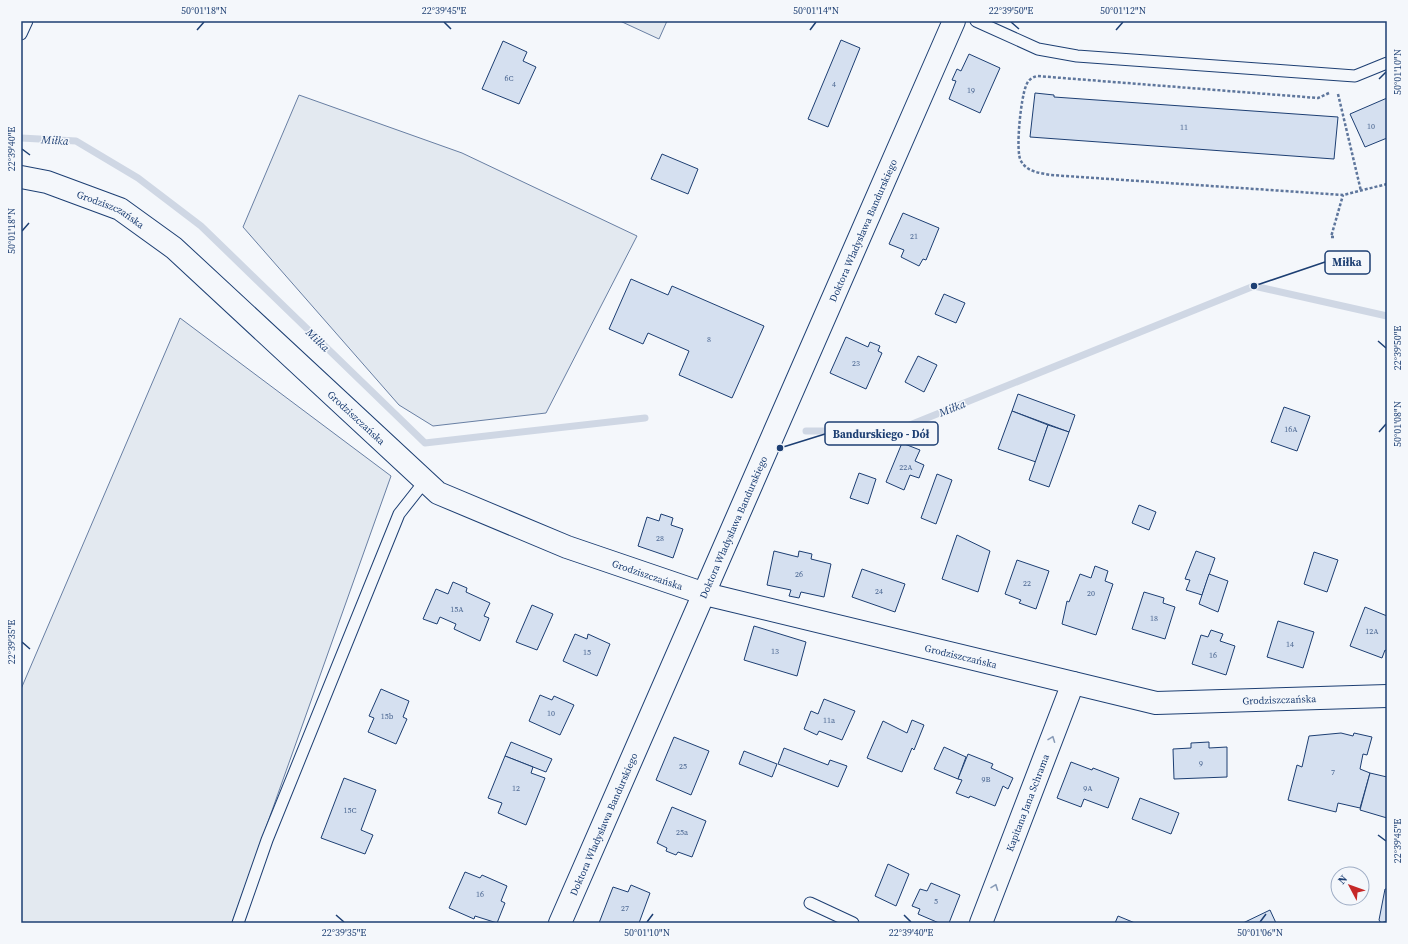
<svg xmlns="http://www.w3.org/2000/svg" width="1408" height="944" font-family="'Source Serif 4',serif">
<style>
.green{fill:#e3e9f0;stroke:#687fa3}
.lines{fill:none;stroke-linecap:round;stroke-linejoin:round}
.stream{stroke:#cfd7e4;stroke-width:7}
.building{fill:#d5e0f0;stroke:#1d3f73}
.lane-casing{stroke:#1d3f73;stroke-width:13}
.street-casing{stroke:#1d3f73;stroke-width:24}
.path{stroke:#5e769c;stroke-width:2.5;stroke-dasharray:3 2;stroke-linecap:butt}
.lane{stroke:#f4f7fb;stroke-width:11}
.street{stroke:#f4f7fb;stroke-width:22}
.oneway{stroke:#889bb7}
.ticks{fill:none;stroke:#1d3f73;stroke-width:1.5}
.labels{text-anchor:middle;stroke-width:3;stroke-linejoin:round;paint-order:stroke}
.number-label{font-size:8px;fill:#4b6792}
.street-label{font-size:10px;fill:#1d3f73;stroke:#f4f7fb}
.water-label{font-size:11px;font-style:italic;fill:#1d3f73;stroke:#f4f7fb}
.leader{fill:none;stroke:#1d3f73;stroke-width:1.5}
.callout-dot{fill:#1d3f73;stroke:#f4f7fb;stroke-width:1.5}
.callout{fill:#f4f7fb;stroke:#1d3f73;stroke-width:1.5}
.callout-label{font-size:11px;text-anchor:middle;font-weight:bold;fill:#1d3f73}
.neatline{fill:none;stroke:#1d3f73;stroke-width:1.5}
.ticks-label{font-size:10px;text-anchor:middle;fill:#1d3f73}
</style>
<rect width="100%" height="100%" fill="#f4f7fb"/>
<g class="green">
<polygon points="620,21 667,21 659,39"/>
<polygon points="299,95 462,153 637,236 546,413 433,426 399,405 243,227"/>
<polygon points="180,318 391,476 232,923 21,923 21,689"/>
</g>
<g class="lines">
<g class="stream">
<polyline points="21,138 76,141 138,178 201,226 425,443 645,418"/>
<polyline points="806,431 895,431 1254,286 1387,316"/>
</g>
</g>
<g class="building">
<polygon points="841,40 860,48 828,127 808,119"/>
<polygon points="503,41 527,52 523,61 536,67 519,104 482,89"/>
<polygon points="969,54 1000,68 980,113 949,99 956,81 952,80 957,69 961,71"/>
<polygon points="1035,93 1054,95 1054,97 1338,117 1334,159 1030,137"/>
<polygon points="1387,98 1387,138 1365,147 1350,114"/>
<polygon points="662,154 698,169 688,194 651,179"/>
<polygon points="903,213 939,228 926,260 923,259 919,266 901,257 904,250 889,244"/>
<polygon points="631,279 668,295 672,286 764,326 732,398 679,375 689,351 648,333 643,344 609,329"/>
<polygon points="944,294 965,303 956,323 935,314"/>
<polygon points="846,337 868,347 870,342 880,346 878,351 882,353 866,389 830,373"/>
<polygon points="918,356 937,365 924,392 905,382"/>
<polygon points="1018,394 1075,415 1069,432 1012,411"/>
<polygon points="1284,407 1310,416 1297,451 1271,442"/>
<polygon points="1012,411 1048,425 1036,462 998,449"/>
<polygon points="1048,425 1069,432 1049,487 1029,480"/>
<polygon points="902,443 920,450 915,461 924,465 919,478 910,475 904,490 886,482"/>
<polygon points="859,473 876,479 868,504 850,498"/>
<polygon points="937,474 952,480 936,524 921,518"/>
<polygon points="1139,505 1156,512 1149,530 1132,523"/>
<polygon points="661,514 673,518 671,525 683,529 673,558 638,546 647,517 659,521"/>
<polygon points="957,535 990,551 978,592 942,579"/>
<polygon points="774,551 798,557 799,551 812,554 811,559 831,564 824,597 801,592 799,598 789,596 791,590 767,585"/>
<polygon points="1196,551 1215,558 1202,595 1186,590 1190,580 1185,579"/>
<polygon points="1314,552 1338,560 1327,592 1304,584"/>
<polygon points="1017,560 1049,571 1036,609 1019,603 1021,600 1005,594"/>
<polygon points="1095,566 1108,571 1105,581 1113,584 1096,635 1062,624 1067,601 1069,602 1080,574 1091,578"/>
<polygon points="862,569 905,584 895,612 852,597"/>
<polygon points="1209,574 1228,581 1218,612 1199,604"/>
<polygon points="453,582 467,588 466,592 490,603 484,616 489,618 480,641 454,629 456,624 440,617 437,624 423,619 436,589 448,594"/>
<polygon points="1144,592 1164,598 1163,603 1175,607 1165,639 1132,629"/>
<polygon points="532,605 553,614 537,650 516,642"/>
<polygon points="1365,607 1387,616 1387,651 1385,650 1382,658 1350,646"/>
<polygon points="1278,621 1314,632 1303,668 1267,657"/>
<polygon points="754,626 806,642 797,676 744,660"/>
<polygon points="1211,630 1223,634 1220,641 1235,646 1226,675 1192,664 1201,635 1208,637"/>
<polygon points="575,634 587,639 588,634 610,644 597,676 563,661"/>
<polygon points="381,689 409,701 403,717 407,719 396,744 368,732 374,718 369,716"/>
<polygon points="540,695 552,700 554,696 574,705 560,735 529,721"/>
<polygon points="824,699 855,711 842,740 819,731 817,735 804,729 811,711 818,714"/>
<polygon points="912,720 924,725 914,750 912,748 902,772 867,758 883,721 907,733"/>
<polygon points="1341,733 1353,736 1354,733 1372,737 1367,755 1363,754 1360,769 1370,773 1360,808 1338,803 1336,812 1288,800 1297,765 1302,767 1309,736"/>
<polygon points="674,737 709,751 691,795 656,780"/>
<polygon points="511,742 552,759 546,772 505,756"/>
<polygon points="1209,742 1209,748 1227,747 1227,777 1174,779 1173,749 1191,748 1191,743"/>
<polygon points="944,747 966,757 958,779 934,769"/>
<polygon points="784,748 828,765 830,760 847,766 838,787 778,764"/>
<polygon points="744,751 777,764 772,777 739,764"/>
<polygon points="968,754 993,764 991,768 1013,778 1008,789 1003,786 995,806 970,796 969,798 956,793 962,780 958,779"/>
<polygon points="505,756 533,767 531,773 545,778 526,825 498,813 502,803 488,798"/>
<polygon points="1071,762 1092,770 1093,768 1119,778 1108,808 1084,799 1081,807 1057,798"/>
<polygon points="1370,773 1387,777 1387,818 1360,810"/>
<polygon points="344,778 376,790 361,830 373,835 365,854 321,838"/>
<polygon points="1140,798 1179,813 1171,834 1132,819"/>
<polygon points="672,807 706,821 692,857 678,852 676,855 666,851 667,848 657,843"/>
<polygon points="888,864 909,874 896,906 875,896"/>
<polygon points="465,872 480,878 482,875 507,886 501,901 505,903 497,923 475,916 474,919 449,908"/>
<polygon points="931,883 960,895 949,923 939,923 918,914 920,909 912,906 920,889 927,891"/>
<polygon points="631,885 650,893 639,923 599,923 613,887 628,892"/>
<polygon points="1385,889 1387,889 1387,921 1381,923 1379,920"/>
<polygon points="1270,910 1276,923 1243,923"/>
<polygon points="1118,916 1135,923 1115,923"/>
</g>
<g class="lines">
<defs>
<g id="lane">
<polyline points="976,21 1038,49 1077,56 1355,76 1387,63"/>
<polyline points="21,34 27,21"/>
<polyline points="810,903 853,923"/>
<polyline points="238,923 267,840 399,514 425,481"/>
</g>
<g id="street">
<path id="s1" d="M21 177 47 182 120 209 174 248 438 493 567 547 705 594 1156 703 1387 696"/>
<path id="s2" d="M560 923 954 21"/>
<path id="s3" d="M981 923 1073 683"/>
</g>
</defs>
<use href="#lane" class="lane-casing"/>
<use href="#street" class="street-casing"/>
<g class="path">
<path d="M1329 93 1318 98 1037 76C1031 78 1028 80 1026 86 1021 97 1015 152 1021 161 1027 172 1040 173 1051 175L1343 195 1387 184"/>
<polyline points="1338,94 1361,191"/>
<polyline points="1334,237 1331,237 1343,195"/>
</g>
<use href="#lane" class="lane"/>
<use href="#street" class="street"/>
</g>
<defs><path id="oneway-chevron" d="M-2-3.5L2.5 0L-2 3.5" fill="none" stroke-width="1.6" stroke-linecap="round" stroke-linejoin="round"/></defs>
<g class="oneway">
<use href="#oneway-chevron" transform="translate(1052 739) rotate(-69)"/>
<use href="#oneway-chevron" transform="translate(995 887) rotate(-69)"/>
</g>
<path class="ticks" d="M444 22 451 29M1011 22 1019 29M197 30 204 22M810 30 816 22M1116 30 1123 22M1379 79 1386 72M22 149 30 155M22 231 29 223M1378 341 1386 348M1379 432 1386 424M22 642 30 649M1378 835 1386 841M336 915 344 922M904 915 911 922M647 922 653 914M1260 922 1266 914"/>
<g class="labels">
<g class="number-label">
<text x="509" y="81">6C</text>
<text x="834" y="87">4</text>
<text x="971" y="93">19</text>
<text x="1371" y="129">10</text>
<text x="1184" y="130">11</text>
<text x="914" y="239">21</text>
<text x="709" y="342">8</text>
<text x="856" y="366">23</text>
<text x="1291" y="432">16A</text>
<text x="906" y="470">22A</text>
<text x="660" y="541">28</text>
<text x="799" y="577">26</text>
<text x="1027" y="586">22</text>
<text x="879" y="594">24</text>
<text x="1091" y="596">20</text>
<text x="457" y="612">15A</text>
<text x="1154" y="621">18</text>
<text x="1372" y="634">12A</text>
<text x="1290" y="647">14</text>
<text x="775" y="654">13</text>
<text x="587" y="655">15</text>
<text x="1213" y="658">16</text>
<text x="551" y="716">10</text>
<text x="387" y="719">15b</text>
<text x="829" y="723">11a</text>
<text x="1201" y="766">9</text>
<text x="683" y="769">25</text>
<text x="1333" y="775">7</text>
<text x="986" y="782">9B</text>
<text x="516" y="791">12</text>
<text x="1088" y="791">9A</text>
<text x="350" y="813">15C</text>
<text x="682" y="835">25a</text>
<text x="480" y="897">16</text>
<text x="936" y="904">5</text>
<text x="625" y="911">27</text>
</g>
<g class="street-label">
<text dy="4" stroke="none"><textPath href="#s1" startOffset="96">Grodziszczańska</textPath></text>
<text dy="4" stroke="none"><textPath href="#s2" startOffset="756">Doktora Władysława Bandurskiego</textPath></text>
<text dy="4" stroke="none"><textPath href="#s1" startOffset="420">Grodziszczańska</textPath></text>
<text dy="4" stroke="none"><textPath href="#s2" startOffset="432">Doktora Władysława Bandurskiego</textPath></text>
<text dy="4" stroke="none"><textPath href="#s1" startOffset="756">Grodziszczańska</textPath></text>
<text dy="4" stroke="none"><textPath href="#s1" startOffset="1080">Grodziszczańska</textPath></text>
<text dy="4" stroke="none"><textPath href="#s1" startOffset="1404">Grodziszczańska</textPath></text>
<text dy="4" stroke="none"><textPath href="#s3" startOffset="129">Kapitana Jana Schrama</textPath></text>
<text dy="4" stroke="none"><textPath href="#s2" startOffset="108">Doktora Władysława Bandurskiego</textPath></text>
</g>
<g class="water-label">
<text transform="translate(55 140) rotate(3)" y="4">Miłka</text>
<text transform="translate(318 340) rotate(44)" y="4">Miłka</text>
<text transform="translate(952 408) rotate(-22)" y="4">Miłka</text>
</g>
</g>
<path class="leader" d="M1254 286L1325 262M780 448L825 434"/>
<g class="callout-dot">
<circle cx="1254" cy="286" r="4"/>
<circle cx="780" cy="448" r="4"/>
</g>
<g class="callout">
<rect x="1325" y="251" width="45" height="23" rx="4"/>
<rect x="825" y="422" width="113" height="23" rx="4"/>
</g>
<g class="callout-label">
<text x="1347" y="266">Miłka</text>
<text x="881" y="438">Bandurskiego - Dół</text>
</g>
<rect width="1408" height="944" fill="none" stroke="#f4f7fb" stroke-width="44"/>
<g transform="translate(1350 886) rotate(311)"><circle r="19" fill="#f4f7fb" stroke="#9eadc5"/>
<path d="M0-3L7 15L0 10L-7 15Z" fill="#c62828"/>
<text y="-6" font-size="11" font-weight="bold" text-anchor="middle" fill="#1d3f73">N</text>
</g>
<rect x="22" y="22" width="1364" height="900" class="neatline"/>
<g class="ticks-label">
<text x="204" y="14">50°01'18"N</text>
<text x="444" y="14">22°39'45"E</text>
<text x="816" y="14">50°01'14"N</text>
<text x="1011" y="14">22°39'50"E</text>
<text x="1123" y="14">50°01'12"N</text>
<text transform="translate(1397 72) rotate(-90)" y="4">50°01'10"N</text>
<text transform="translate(11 149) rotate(-90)" y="4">22°39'40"E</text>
<text transform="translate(11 231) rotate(-90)" y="4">50°01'18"N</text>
<text transform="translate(1397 348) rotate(-90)" y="4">22°39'50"E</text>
<text transform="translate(1397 424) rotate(-90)" y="4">50°01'08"N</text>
<text transform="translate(11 642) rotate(-90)" y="4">22°39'35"E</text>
<text transform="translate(1397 841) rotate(-90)" y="4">22°39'45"E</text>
<text x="344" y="936">22°39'35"E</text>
<text x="647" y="936">50°01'10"N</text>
<text x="911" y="936">22°39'40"E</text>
<text x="1260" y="936">50°01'06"N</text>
</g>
</svg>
